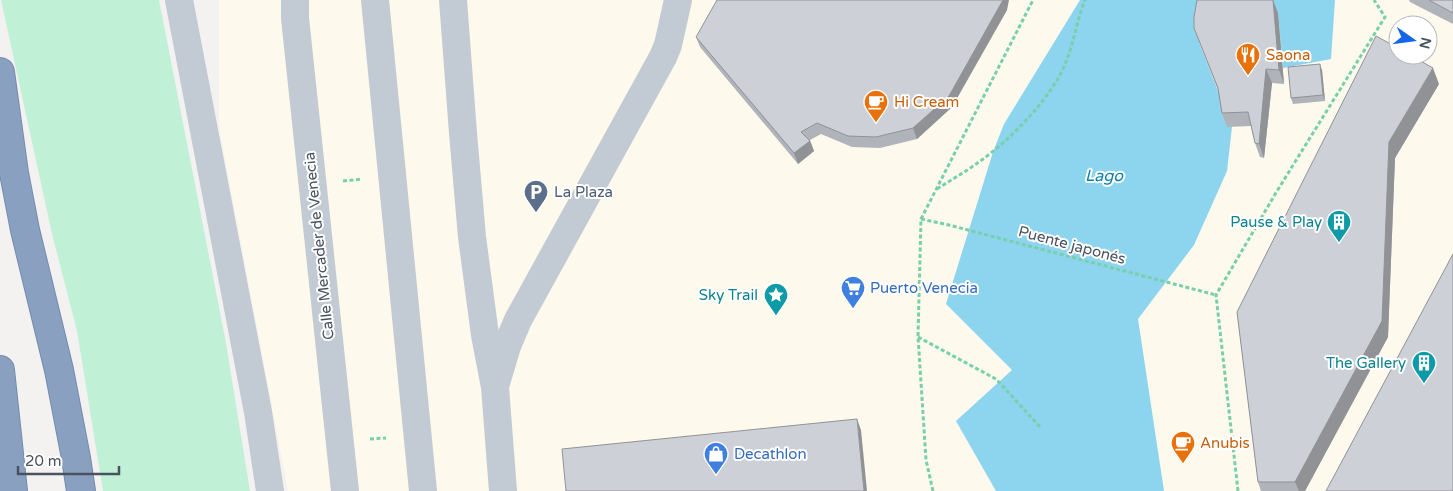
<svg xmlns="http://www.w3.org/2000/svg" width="1453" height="491" font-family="'Varela Round',sans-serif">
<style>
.commercial{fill:#fdf9ec;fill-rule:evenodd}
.green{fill:#c0f1d6}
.water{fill:#8dd4ef}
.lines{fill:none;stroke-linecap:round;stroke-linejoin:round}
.highway-casing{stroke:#748bad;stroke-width:30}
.path{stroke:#77d0aa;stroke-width:3;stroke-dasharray:4 2.5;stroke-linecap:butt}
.minor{stroke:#c2cbd3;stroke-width:28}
.highway{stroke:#89a0c1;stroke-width:28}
.wall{fill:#b0b3b9}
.shaded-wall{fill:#909296}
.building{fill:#cdd0d7;stroke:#909296}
.labels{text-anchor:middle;stroke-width:4;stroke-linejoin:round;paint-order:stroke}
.food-label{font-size:15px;fill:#c56008;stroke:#fff;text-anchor:start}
.service-label{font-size:15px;fill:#4e5e75;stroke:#fff;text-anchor:start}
.culture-label{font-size:15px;fill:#0d838f;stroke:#fff;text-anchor:end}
.street-label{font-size:15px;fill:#495360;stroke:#fff}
.shop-label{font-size:15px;fill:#366cbe;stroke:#fff;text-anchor:start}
.water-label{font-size:16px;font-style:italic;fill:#097eaa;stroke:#fff}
</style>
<rect width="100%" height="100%" fill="#f4f2f1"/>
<path class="commercial" d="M219 0H1453V491H288L219 127ZM1398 25H1428V55H1398Z"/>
<polygon class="green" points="1,0 159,0 226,343 250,491 103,491 77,331 52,234"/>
<g class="water">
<polygon points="1080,0 1205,0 1199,31 1199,42 1232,127 1227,171 1194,245 1138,319 1164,491 996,491 956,421 1012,370 946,304 993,152 1004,124"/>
<polygon points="1272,0 1335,0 1331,59 1283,68 1278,13"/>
</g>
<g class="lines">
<defs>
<g id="highway">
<polyline points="0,72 14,173 25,230 59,370 76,458 81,491"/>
<polyline points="0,370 13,491"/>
</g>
</defs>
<use href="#highway" class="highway-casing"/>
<g class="path">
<polyline points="343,181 362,179"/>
<path d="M937 189C951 180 965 172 979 162 1010 140 1052 98 1066 62 1074 42 1077 20 1085 0"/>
<polyline points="921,219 949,225 1216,295"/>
<polyline points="918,337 996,379 1041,428"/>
<polyline points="370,439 386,438"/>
<polyline points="933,491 926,460 918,336 921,219 1033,0"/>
<polyline points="1238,491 1216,295 1277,191 1385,17 1374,0"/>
</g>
<g class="minor">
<polyline points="179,0 258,412 270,491"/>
<polyline points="295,0 295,18 345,491"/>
<polyline points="375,0 423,491"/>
<polyline points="453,0 463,133 472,237 485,335 495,387 503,491"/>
<polyline points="496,383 507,346 518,320 663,57 668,45 678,0"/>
</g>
<use href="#highway" class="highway"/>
</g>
<g class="wall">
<polygon points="1197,0 1273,0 1278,13 1284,84 1272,83 1264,158 1260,157 1255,143 1251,126 1227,127 1222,113 1218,90 1194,28"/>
<polygon points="1409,0 1453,0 1453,24 1410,2"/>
<polygon points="1007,10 952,107 917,139 880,148 852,147 821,134 810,140 814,151 798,164 700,47 696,37"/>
<polygon points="1322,70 1325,101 1293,104 1291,98"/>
<polygon points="1439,84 1395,158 1388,337 1305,491 1261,491 1258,482 1237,312"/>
</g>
<g class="shaded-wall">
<polygon points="1003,0 1009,0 1007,10 952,107 917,139 913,128"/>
<polygon points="1273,0 1278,13 1284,84 1279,70"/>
<polygon points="1320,64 1322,70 1325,101 1323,95"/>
<polygon points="1433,68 1439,84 1395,158 1388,337 1305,491 1299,491 1295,482 1389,142"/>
<polygon points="1266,69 1272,83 1264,158 1259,144"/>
<polygon points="810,141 814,151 798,164 794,153"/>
<polygon points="857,419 861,430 867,491 864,491"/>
</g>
<g class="building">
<polygon points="717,0 1003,0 949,96 913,128 876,137 848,136 817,123 801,132 810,141 794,153 696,37"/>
<polygon points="1197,0 1273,0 1279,70 1266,69 1259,144 1255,143 1248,112 1222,113 1218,88 1194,28 1194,17"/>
<polygon points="1429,0 1453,0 1453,13"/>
<polygon points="1376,36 1398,48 1398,55 1410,55 1433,68 1389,142 1382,321 1295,482 1258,482 1237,312"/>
<polygon points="1320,64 1323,95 1291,98 1288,67"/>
<polygon points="1453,254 1453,491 1326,491"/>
<polygon points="857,419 864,491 566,491 562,449"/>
</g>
<defs>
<symbol id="restaurant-pin" viewBox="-11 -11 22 30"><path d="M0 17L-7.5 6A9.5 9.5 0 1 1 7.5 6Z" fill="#e8710a" stroke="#fff"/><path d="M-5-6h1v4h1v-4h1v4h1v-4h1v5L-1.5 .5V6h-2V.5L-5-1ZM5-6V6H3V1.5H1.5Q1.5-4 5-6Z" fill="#fff"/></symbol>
<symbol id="cafe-pin" viewBox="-11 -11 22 30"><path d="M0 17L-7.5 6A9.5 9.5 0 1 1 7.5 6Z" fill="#e8710a" stroke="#fff"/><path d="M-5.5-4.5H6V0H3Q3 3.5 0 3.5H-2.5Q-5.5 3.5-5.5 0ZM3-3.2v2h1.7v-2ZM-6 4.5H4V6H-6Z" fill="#fff"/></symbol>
<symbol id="parking-pin" viewBox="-11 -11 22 30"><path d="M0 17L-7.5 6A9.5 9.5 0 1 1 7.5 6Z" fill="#5c6f8a" stroke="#fff"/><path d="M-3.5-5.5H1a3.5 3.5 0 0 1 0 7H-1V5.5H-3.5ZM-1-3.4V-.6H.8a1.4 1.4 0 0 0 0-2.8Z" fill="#fff"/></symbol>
<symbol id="building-pin" viewBox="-11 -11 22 30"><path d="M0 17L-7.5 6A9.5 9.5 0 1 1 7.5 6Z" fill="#0f9aa8" stroke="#fff"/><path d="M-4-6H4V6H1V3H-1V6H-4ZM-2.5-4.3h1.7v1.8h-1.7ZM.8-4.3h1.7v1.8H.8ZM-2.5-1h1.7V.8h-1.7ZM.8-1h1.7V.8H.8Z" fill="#fff"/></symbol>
<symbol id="supermarket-pin" viewBox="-11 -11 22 30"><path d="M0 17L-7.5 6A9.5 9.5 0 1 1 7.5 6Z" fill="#3f7fe0" stroke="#fff"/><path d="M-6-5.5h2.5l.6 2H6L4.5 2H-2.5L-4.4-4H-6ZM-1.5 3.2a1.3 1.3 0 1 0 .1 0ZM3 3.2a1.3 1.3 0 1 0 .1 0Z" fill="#fff"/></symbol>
<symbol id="sight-pin" viewBox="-11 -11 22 30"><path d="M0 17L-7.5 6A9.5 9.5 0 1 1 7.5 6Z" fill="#0f9aa8" stroke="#fff"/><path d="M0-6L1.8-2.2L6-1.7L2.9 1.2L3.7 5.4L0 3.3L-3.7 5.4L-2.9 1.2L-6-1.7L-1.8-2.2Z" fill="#fff"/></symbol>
<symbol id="shop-pin" viewBox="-11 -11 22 30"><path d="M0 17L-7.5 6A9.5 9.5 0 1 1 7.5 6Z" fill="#3f7fe0" stroke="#fff"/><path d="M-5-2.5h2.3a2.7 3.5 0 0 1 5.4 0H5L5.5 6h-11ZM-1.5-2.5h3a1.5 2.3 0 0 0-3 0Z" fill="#fff"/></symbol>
</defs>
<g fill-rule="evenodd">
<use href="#restaurant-pin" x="1234" y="41" width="28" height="38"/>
<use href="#cafe-pin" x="862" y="88" width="28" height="38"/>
<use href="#parking-pin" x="522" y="178" width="28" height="38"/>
<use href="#building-pin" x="1325" y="208" width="28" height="38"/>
<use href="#supermarket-pin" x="839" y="274" width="28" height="38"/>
<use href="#sight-pin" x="762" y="281" width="28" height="38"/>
<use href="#building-pin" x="1410" y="349" width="28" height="38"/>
<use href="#cafe-pin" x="1169" y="429" width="28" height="38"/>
<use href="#shop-pin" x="702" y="440" width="28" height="38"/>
</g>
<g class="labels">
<g class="food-label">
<text x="1266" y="60">Saona</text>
<text x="894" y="107">Hi Cream</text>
<text x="1200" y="448">Anubis</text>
</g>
<g class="service-label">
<text x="554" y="197">La Plaza</text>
</g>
<g class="culture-label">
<text x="1322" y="227">Pause &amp; Play</text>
<text x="758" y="300">Sky Trail</text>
<text x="1406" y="368">The Gallery</text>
</g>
<g class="street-label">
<text transform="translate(1072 245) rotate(15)" y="5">Puente japonés</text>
<text transform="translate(319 246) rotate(-96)" y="5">Calle Mercader de Venecia</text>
</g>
<g class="shop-label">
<text x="870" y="293">Puerto Venecia</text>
<text x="734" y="459">Decathlon</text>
</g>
<g class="water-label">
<text x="1104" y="181">Lago</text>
</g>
</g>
<g transform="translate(1413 40) rotate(104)"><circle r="24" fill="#ffffff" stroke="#b6babf"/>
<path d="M0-4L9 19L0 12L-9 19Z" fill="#1565ea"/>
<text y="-8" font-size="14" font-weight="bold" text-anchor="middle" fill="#495360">N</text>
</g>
<path d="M18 466v8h101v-8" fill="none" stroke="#495360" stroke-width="2.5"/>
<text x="25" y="466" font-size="15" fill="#495360" stroke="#ffffff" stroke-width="4" paint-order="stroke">20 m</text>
</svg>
